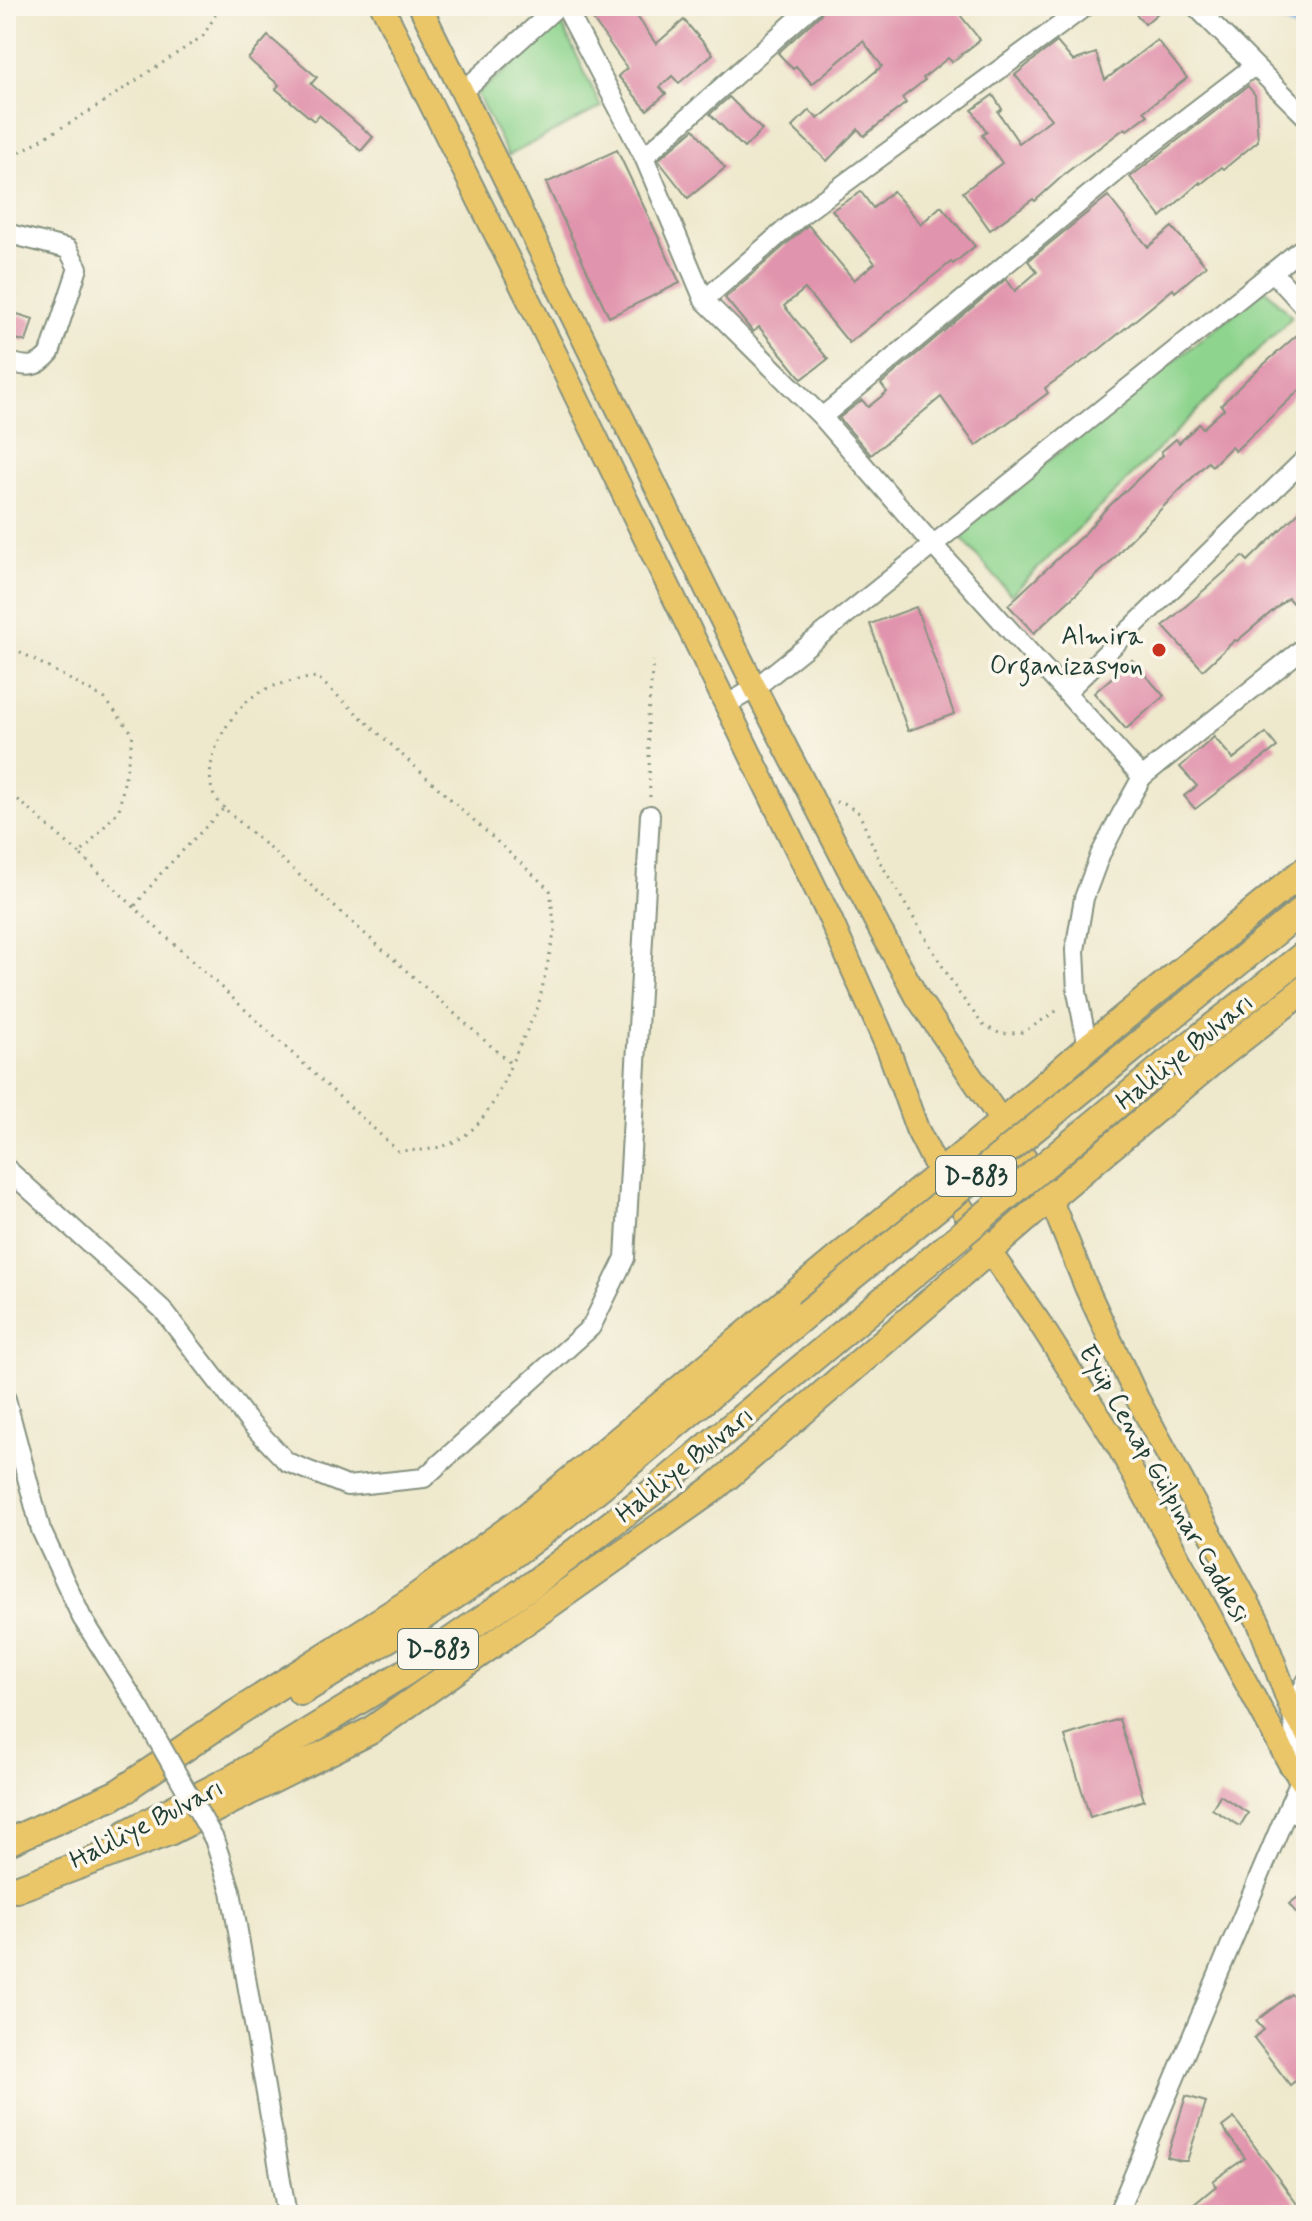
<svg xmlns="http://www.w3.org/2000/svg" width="1312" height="2221" font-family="Mynerve,sans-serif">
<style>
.green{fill:#8ed48e;stroke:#568861;stroke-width:2}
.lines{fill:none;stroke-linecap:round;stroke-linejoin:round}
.stream{stroke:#71ace2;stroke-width:5}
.building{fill:#e194ad}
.minor-casing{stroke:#869280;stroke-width:22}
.major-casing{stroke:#869280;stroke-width:26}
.highway-casing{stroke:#869280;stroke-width:30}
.path{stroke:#869280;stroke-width:3;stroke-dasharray:2 6;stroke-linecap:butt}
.minor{stroke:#fff;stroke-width:18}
.major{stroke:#ebc669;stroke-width:22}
.highway{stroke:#ebc669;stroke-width:26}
.minor-bridge-casing{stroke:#869280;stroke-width:22;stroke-linecap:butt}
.highway-bridge-casing{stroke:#869280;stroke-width:30;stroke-linecap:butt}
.minor-bridge{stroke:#fff;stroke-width:18}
.highway-bridge{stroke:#ebc669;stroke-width:26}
.poi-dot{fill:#c8321e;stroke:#fbf7ec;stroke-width:3}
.labels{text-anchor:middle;stroke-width:7;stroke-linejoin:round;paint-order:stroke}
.shield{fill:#fbf7ec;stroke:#61756b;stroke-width:2}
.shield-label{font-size:24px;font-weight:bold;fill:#1f3d34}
.poi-label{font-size:26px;fill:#1f3d34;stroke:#fbf7ec;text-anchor:end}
.street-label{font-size:26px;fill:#1f3d34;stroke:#fbf7ec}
</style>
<rect width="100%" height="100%" fill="#fbf7ec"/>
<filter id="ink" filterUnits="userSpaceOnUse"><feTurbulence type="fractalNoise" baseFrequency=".0125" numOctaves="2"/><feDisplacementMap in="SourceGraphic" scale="16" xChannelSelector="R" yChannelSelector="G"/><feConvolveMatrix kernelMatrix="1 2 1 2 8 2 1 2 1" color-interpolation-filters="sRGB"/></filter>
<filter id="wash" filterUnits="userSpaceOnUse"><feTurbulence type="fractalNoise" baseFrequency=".006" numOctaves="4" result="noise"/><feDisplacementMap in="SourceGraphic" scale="32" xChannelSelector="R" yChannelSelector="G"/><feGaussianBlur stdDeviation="1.8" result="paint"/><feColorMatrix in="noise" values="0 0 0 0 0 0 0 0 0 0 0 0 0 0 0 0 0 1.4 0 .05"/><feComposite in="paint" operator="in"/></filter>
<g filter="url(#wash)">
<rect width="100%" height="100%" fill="#eee8cc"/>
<g class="green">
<polygon points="562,24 601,107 508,156 477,94"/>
<polygon points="1265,289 1292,317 1011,595 957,533"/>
</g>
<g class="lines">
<polyline class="stream" points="1263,6 1289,24 1306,32"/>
</g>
<g id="blocks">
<g class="building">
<polygon points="601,6 630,6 656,44 684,20 713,54 679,83 672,76 660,87 666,94 647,110 618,76 627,68 589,14"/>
<polygon points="824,6 953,6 980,40 952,62 948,58 923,78 925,80 902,98 906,103 864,136 858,129 827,161 792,127 809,110 818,119 882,66 863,41 812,84 796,66 793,69 778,53 820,15"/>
<polygon points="1129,6 1166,6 1145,24"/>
<polygon points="268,36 317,77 311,84 373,137 361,151 319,115 314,121 276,89 279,85 248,59"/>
<polygon points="1157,40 1187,78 1144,111 1148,115 1127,130 1125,128 1067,172 1035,201 1033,199 990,230 963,192 1002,163 982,135 987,132 972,110 993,95 1002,109 998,112 1019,143 1051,119 1015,75 1041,54 1057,42 1073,61 1096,53 1105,80"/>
<polygon points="1248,86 1255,95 1258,141 1224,169 1222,167 1201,184 1200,182 1161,217 1130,177"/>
<polygon points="729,97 762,130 744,148 710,114"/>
<polygon points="694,129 725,168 688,198 658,160"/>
<polygon points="617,150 680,283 609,317 546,183"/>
<polygon points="893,191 921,224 941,206 975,246 953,264 951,262 849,343 805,289 784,306 828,359 802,379 759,327 753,332 725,298 808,225 854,280 875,263 832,210 861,192 873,208"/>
<polygon points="1108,196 1148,247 1172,227 1206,266 1175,292 1173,289 1100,349 1045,388 1048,393 976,446 941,397 871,455 839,418 862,400 868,407 887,392 881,384 1006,279 1015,291 1037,272 1028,261"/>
<polygon points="11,312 33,319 26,342 6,336"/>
<polygon points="1306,327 1306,384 1235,451 1231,447 1212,466 1208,462 1126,544 1110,563 1034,633 1008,605 1086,532 1104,511 1163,455 1161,452 1176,439 1179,443 1199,424 1203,428 1224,409 1221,405 1245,381"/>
<polygon points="1306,505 1306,596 1295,606 1288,598 1237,641 1235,640 1203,670 1163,626 1243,556 1248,561"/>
<polygon points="916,607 954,714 908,731 870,624"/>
<polygon points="1132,660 1164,696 1126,729 1094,693"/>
<polygon points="1266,733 1277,747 1195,809 1184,796 1197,786 1180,767 1214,737 1233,759"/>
<polygon points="1119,1719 1144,1800 1090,1817 1065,1736"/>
<polygon points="1220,1795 1248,1813 1240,1826 1212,1809"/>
<polygon points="1306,1891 1306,1925 1289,1904"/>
<polygon points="1291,1994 1299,2004 1306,1999 1306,2090 1298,2079 1290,2085 1254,2038 1264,2030 1256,2021"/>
<polygon points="1186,2096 1206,2102 1187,2161 1181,2161 1167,2157"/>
<polygon points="1234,2118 1305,2215 1181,2215 1216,2186 1213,2181 1245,2158 1222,2127"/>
</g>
</g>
</g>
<g filter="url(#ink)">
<use href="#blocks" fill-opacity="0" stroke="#869280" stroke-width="2"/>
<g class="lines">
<defs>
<g id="minor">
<polyline points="565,6 644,157 704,300 822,417 933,545 1142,777"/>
<polyline points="1195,6 1306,117"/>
<polyline points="462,92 558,6"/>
<polyline points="644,157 812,6"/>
<path d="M6 233 68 249 78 268 50 353C38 367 30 368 13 363"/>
<polyline points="1273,272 1306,309"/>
<polyline points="704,300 803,214 1086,6"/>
<polyline points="822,417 1131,160 1254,66"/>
<polyline points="1066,692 1306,458"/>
<polyline points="726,705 755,688 1306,245"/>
<polyline points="1088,1047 1077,992 1075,950 1084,898 1100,855 1122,813 1142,777 1306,646"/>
<polyline points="6,1168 162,1309 249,1422 287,1462 347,1486 424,1478 591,1327 625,1258 650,815"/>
<polyline points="6,1399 41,1530 82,1618 140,1709"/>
<polyline points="1290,1803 1306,1824"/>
<polyline points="214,1839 231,1891 287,2215"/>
<polyline points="1117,2215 1300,1780 1292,1711 1306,1682"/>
</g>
<g id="major">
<polyline points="382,6 554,351 829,916 889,1051 917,1129 939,1172 990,1252 1039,1322 1117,1444 1290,1764 1306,1787"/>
<polyline points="420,6 755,688 878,926 917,997 1002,1122 1050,1198 1086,1287 1137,1398 1259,1623 1292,1711 1306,1732"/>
</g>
<g id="highway">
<polyline points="1146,1038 1306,907"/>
<polyline points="1166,1064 1306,953"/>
<path d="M301 1692C373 1648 447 1604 515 1553 616 1478 710 1395 806 1314"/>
<polyline points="112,1797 235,1714 408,1603 527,1516 1002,1122 1088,1047 1306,869"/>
<polyline points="127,1833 235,1777 404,1673 533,1584 654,1491 830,1344"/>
<polyline points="6,1843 127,1789"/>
<polyline points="16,1889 169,1832 370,1731 713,1489 1050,1198 1212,1062 1306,988"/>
</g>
</defs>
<use href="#minor" class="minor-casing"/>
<use href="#major" class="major-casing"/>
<use href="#highway" class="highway-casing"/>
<g class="path">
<polyline points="6,160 90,111 203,36 221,6"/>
<path d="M6 644 105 699 133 734 119 810 80 854 134 907 398 1151C410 1150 423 1151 435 1148 477 1141 497 1100 511 1064L224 808 162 872 134 907"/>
<polyline points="6,789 80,854"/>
<polyline points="650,797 648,715 653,661"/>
<polyline points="836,802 844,803 859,813 880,862 958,992 983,1025 1001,1034 1024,1032 1061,1008"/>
<path d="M224 808C221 804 214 798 213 793 202 761 227 717 251 698 270 684 295 680 317 677L550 890 555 930 538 1007 511 1064"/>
</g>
<use href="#minor" class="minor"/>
<use href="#major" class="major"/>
<use href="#highway" class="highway"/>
<defs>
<polyline id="minor-bridge" points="140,1709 214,1839"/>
<g id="highway-bridge">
<polyline points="806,1314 1146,1038"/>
<polyline points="830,1344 1166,1064"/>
</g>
</defs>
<use href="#minor-bridge" class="minor-bridge-casing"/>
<use href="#highway-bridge" class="highway-bridge-casing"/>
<use href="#minor-bridge" class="minor-bridge"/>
<use href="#highway-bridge" class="highway-bridge"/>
</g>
</g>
<circle class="poi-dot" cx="1159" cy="650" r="8"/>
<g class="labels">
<g class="shield">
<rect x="936" y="1156" width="80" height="40" rx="6"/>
<rect x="398" y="1629" width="80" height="40" rx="6"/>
</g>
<g class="shield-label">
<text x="976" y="1184">D-883</text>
<text x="438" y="1657">D-883</text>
</g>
<g class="poi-label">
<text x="1143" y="644">Almira<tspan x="1143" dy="30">Organizasyon</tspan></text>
</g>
<g class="street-label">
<text transform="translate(1184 1051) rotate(-39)" y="9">Haliliye Bulvarı</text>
<text transform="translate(684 1464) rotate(-39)" y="9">Haliliye Bulvarı</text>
<text transform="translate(1165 1483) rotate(60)" y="9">Eyüp Cenap Gülpınar Caddesi</text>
<text transform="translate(146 1823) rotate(-27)" y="9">Haliliye Bulvarı</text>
</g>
</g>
<rect width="1312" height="2221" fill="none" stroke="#fbf7ec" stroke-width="32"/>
</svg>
